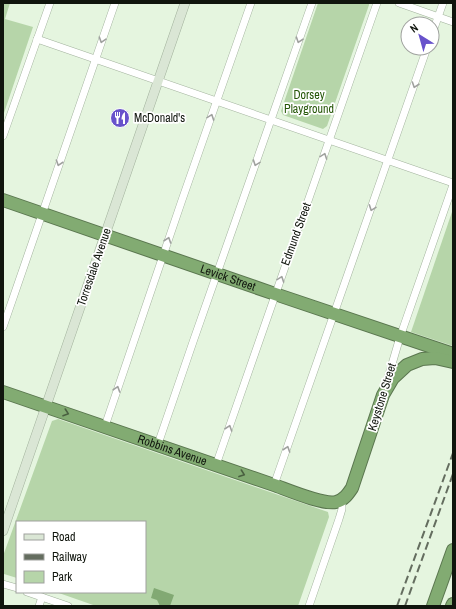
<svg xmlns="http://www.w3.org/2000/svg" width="456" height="609" font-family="'Archivo Narrow',sans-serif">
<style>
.green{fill:#b6d5a9}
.water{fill:#82a973}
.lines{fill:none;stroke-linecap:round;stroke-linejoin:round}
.street-casing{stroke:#a2b29d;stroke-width:8}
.secondary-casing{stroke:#a2b29d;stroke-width:10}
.highway-casing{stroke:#5a764f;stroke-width:14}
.street{stroke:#fff;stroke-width:7}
.secondary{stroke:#dae6d5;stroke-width:9}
.highway{stroke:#82ab72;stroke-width:12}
.rail{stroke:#646d5f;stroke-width:2;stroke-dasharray:8 4;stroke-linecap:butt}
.oneway{stroke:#9fa19e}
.oneway2{stroke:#496040}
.labels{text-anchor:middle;stroke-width:3.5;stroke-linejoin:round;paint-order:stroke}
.park-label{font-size:12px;fill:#255607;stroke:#fff}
.poi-label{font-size:12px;fill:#10150d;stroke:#fff;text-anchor:start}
.street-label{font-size:12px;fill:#10150d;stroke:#fff}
</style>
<rect width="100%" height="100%" fill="#e5f5df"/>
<g class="green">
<polygon points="3,3 10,3 5,19 33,27 3,116"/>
<polygon points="318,3 369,3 369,5 327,126 323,129 283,115 281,111"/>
<polygon points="453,209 453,346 411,332"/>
<polygon points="58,419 328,512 329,517 298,606 96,606 56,592 145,592 145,522 17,522 17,578 4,574 3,572 3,556 52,421"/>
</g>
<polygon class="water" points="154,588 174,595 170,606 160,606 157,600 151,598"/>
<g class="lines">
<defs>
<g id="street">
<polyline points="399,3 453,22"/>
<polyline points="432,34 443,3"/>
<polyline points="37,39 453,183"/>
<polyline points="3,136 50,3"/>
<polyline points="3,327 115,3"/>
<polyline points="387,381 400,337 453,185"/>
<polyline points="105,426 182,200 251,3"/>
<polyline points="158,444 194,339 312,3"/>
<polyline points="216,465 377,3"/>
<polyline points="274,485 427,48"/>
<polyline points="3,584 17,588"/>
<polyline points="27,592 68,606"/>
<polyline points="39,606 42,597"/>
<polyline points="309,606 339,519 342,509 342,500"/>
</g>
<polyline id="secondary" points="3,531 185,3"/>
<g id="highway">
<path id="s1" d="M3 200 275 294 453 354"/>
<path id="s2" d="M3 392 274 485C288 490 323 505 336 502 344 500 348 494 352 488L383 395 393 378 407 365 422 359 435 358 453 362"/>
<polyline points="433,606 453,550"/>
<polyline points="452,606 453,604"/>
</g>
</defs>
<use href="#street" class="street-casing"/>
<use href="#secondary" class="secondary-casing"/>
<use href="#highway" class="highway-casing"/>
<use href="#street" class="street"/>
<use href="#secondary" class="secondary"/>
<use href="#highway" class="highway"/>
<g class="rail">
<polyline points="397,606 453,453"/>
<polyline points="405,606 453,474"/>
</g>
</g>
<defs><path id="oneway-chevron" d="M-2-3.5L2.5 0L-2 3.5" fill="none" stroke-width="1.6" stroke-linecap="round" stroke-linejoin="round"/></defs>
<g class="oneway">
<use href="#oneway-chevron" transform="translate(102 40) rotate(108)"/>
<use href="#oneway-chevron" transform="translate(299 40) rotate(109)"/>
<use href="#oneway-chevron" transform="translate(415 85) rotate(109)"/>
<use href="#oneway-chevron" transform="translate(211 117) rotate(-70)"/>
<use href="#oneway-chevron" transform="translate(324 156) rotate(-70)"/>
<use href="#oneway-chevron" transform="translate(59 163) rotate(109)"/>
<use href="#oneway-chevron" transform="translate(256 163) rotate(110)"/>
<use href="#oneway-chevron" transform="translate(372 208) rotate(110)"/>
<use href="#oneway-chevron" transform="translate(168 240) rotate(-71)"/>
<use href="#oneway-chevron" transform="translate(281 279) rotate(-70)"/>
<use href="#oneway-chevron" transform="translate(117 389) rotate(-72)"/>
<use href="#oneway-chevron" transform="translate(229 428) rotate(-71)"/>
<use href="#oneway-chevron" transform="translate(287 449) rotate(-71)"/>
</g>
<g class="oneway2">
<use href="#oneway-chevron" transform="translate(66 413) rotate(19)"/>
<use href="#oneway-chevron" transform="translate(242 474) rotate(20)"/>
</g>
<defs>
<symbol id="restaurant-disc" viewBox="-11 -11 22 22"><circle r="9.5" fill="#6852cb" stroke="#fff"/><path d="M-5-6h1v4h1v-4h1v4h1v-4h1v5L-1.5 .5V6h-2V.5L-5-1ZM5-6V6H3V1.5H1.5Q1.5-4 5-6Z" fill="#fff"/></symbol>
</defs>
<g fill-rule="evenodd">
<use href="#restaurant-disc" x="109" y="107" width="22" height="22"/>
</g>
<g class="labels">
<g class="park-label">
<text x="309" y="99">Dorsey<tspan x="309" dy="14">Playground</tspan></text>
</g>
<g class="poi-label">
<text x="134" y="122">McDonald's</text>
</g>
<g class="street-label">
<text transform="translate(296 234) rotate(-70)" y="4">Edmund Street</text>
<text transform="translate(94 267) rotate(-71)" y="4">Torresdale Avenue</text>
<text dy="4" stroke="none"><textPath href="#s1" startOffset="238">Levick Street</textPath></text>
<text transform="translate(382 397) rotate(-73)" y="4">Keystone Street</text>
<text dy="4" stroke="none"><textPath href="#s2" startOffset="179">Robbins Avenue</textPath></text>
</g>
</g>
<rect width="456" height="609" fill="none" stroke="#10150d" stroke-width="8"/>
<rect x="16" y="521" width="130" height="72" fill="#ffffff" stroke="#9fa19e"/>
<rect x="24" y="534" width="20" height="6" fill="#dae6d5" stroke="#9fa19e"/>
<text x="52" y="541" font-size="12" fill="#10150d">Road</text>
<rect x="24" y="554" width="20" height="6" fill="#646d5f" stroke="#9fa19e"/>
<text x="52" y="561" font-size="12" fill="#10150d">Railway</text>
<rect x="24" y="571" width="20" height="12" fill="#b6d5a9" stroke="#9fa19e"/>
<text x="52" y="581" font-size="12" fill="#10150d">Park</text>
<g transform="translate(420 36) rotate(323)"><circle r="19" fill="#ffffff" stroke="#9fa19e"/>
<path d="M0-3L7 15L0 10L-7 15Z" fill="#6852cb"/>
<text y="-6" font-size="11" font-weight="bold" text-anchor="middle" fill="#10150d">N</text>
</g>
</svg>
